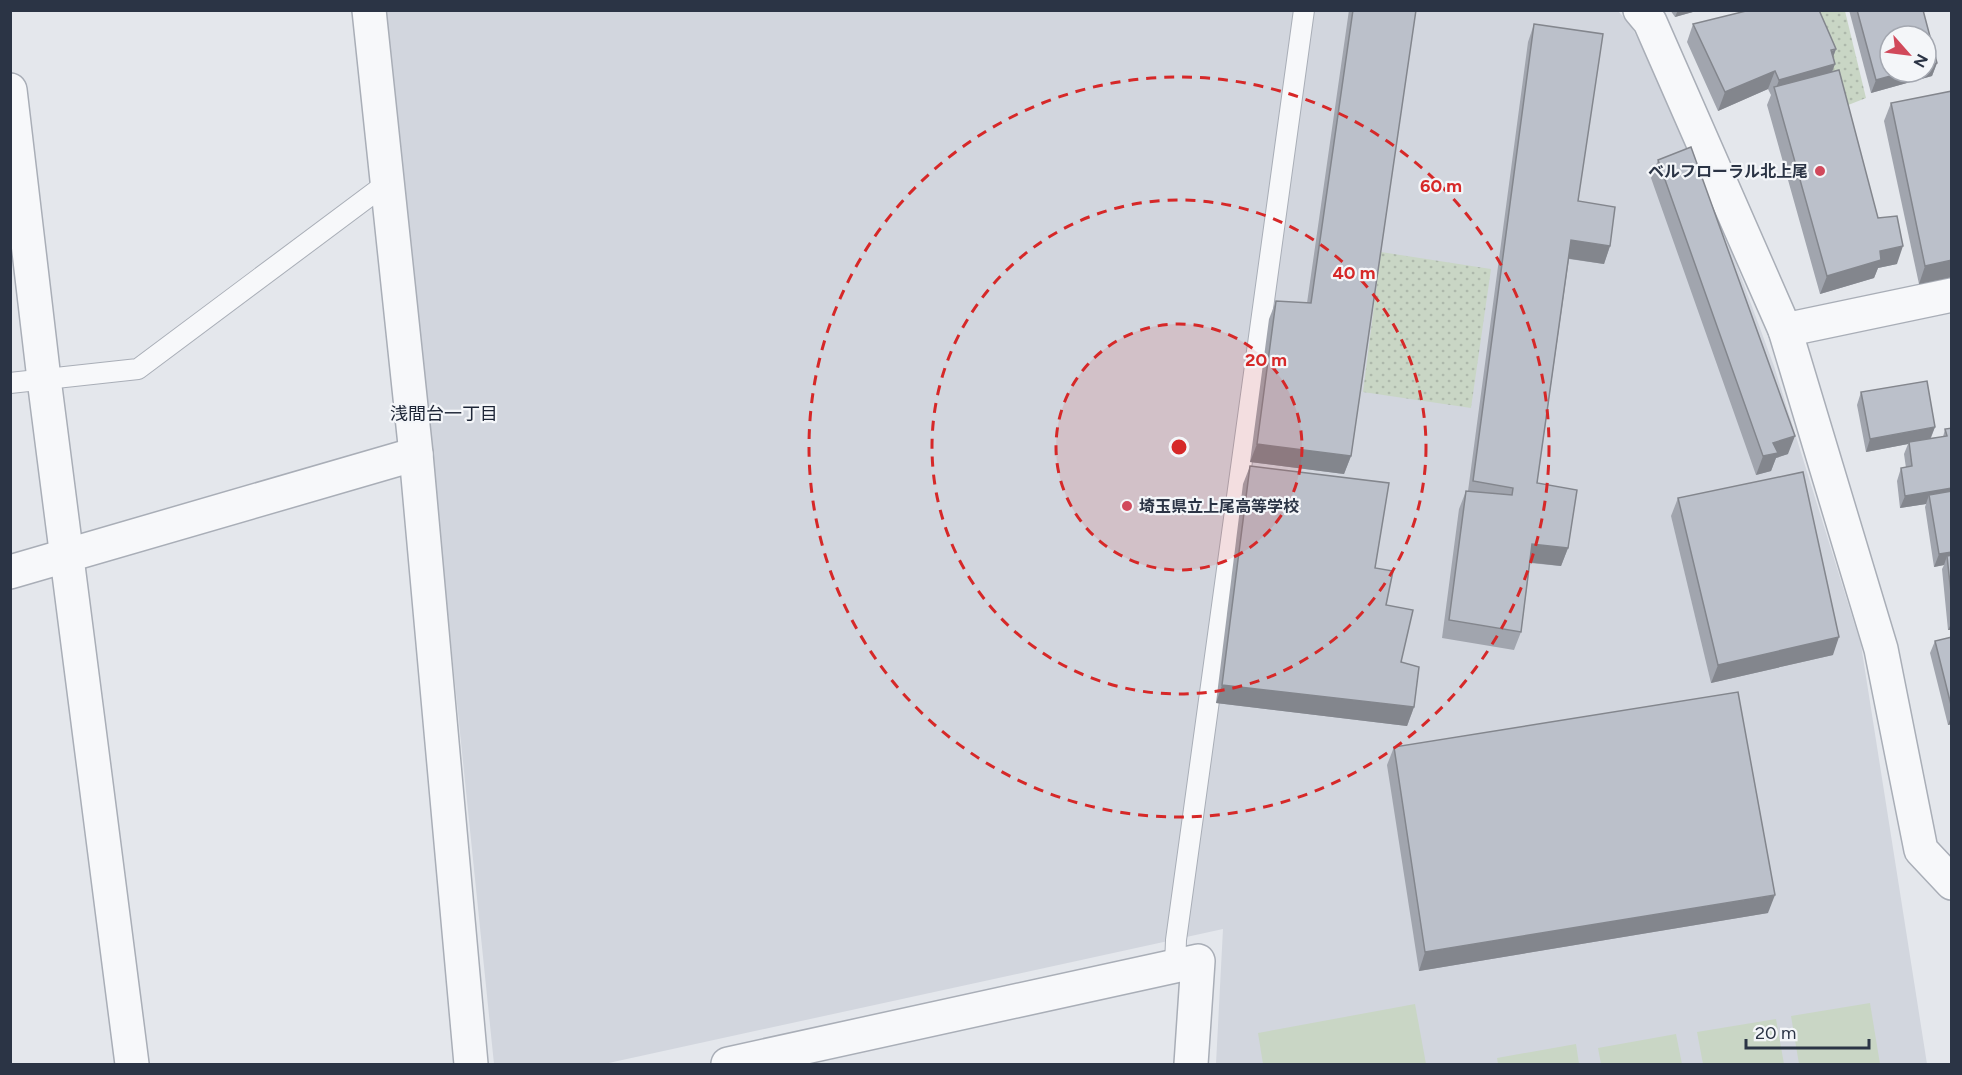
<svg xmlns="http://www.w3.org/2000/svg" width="1962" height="1075" font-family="Figtree,'Noto Sans JP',sans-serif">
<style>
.built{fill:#d2d6de}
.green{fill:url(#green-dots)}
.pitch{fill:#c9d6c5}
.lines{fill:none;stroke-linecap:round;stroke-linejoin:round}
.service-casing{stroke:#a9aeb7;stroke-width:22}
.minor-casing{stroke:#a9aeb7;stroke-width:36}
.tertiary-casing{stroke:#a9aeb7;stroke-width:36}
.service{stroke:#f7f8fa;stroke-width:20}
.minor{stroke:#f7f8fa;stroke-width:33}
.tertiary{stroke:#f7f8fa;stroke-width:33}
.wall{fill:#a1a5ae}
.shaded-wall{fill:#83868d}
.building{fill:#bbc0ca;stroke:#83868d;stroke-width:1.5}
.ring{fill:none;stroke:#d62828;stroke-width:3;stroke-dasharray:10 8}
.poi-dot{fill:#d1495b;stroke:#f4f6f9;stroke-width:2}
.labels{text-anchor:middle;stroke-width:4.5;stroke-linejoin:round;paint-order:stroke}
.poi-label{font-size:16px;font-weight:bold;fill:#2b3445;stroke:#f4f6f9;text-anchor:end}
.neighbourhood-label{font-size:18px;fill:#1d2536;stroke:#f4f6f9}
.centre{fill:#d62828;stroke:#f4f6f9;stroke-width:3}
.ring-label{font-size:18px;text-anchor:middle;font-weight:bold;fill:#d62828;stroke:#f4f6f9;stroke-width:4.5;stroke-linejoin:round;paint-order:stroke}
</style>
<defs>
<pattern id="green-dots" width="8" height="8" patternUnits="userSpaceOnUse" patternTransform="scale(1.5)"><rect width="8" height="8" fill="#c9d6c5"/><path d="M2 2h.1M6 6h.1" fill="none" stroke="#adb8ab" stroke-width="1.8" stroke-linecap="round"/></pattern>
</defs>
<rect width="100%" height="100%" fill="#e4e7ec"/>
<polygon class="built" points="386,11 1618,11 1630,24 1690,139 1774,366 1861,645 1927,1064 1216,1064 1223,929 604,1064 494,1064"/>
<g class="green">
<polygon points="1818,11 1845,11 1866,98 1838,109"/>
<polygon points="1381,252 1491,269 1471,408 1363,392"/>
</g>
<g class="pitch">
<polygon points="1870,1003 1880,1064 1799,1064 1791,1016"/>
<polygon points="1415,1004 1426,1064 1263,1064 1258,1033"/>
<polygon points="1776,1019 1784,1064 1703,1064 1697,1032"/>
<polygon points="1676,1034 1682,1064 1601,1064 1598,1048"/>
<polygon points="1576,1044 1579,1064 1498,1064 1497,1058"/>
</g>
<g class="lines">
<defs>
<g id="service">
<polyline points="10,383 138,369 387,183"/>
<polyline points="1175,966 1176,940 1304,10"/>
</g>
<g id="minor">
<polyline points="369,10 416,454 471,1064"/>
<polyline points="1640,10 1650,22 1785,330 1881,649 1921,850 1952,883"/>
<polyline points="1785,330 1952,295"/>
<polyline points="10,572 416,454"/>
<polyline points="728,1064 1198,961 1191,1064"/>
</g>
<polyline id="tertiary" points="10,90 44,379 132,1064"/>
</defs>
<use href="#service" class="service-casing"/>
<use href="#minor" class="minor-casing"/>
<use href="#tertiary" class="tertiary-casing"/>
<use href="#service" class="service"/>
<use href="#minor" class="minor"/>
<use href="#tertiary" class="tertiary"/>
</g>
<g class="wall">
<polygon points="1349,10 1416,10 1351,456 1344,474 1250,462 1269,319 1276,301 1307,303"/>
<polygon points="1670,10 1700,10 1675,17"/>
<polygon points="1849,10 1923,10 1937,63 1932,76 1871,93"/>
<polygon points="1534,24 1578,201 1610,246 1604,264 1569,259 1537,483 1568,548 1561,566 1530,563 1521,632 1514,650 1442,638 1459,509 1466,491 1468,491 1528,42"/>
<polygon points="1693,24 1836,49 1833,57 1835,64 1832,71 1878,218 1897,264 1878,268 1874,278 1820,294 1767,105 1771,95 1768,89 1718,111 1687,42"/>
<polygon points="1891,103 1952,277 1919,284 1884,121"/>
<polygon points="1658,160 1788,454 1776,458 1771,471 1756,475 1651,178"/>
<polygon points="1861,392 1935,427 1931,438 1943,437 1945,429 1952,428 1952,630 1948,630 1942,569 1944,565 1934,567 1925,507 1926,504 1900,508 1897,481 1901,468 1906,468 1904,454 1908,444 1866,452 1857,405"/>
<polygon points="1250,466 1375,568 1414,707 1407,726 1216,703 1243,484"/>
<polygon points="1678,498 1833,655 1711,683 1671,516"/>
<polygon points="1952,637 1952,724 1948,725 1930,653 1935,641"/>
<polygon points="1394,747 1768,913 1419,971 1387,765"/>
</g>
<g class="shaded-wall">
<polygon points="1678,10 1700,10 1675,17"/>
<polygon points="1836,49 1830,65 1835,64 1828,82 1775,91 1779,80"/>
<polygon points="1937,63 1932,76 1871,93 1876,80 1905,72 1926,72 1926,66"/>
<polygon points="1775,71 1768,89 1718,111 1725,92"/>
<polygon points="1571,240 1610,246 1604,264 1565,258"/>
<polygon points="1903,246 1897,264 1878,268 1874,278 1820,294 1827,276 1880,251"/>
<polygon points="1952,260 1952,277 1919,284 1925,266"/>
<polygon points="1935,427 1930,439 1909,442 1908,444 1866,452 1870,439"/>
<polygon points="1795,436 1788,454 1776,458 1771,471 1756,475 1763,456 1773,443"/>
<polygon points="1257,444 1351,456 1344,474 1250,462"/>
<polygon points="1952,488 1952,500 1929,495 1926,504 1900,508 1905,496"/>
<polygon points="1532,544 1568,548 1561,566 1526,562"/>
<polygon points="1952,552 1952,564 1947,556 1944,565 1934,567 1939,554"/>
<polygon points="1952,622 1952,630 1948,630"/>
<polygon points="1839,637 1833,655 1711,683 1718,665"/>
<polygon points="1222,685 1414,707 1407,726 1216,703"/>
<polygon points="1952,714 1952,724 1948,725"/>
<polygon points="1775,895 1768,913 1419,971 1425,952"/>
</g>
<g class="building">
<polygon points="1353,10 1416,10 1351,456 1257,444 1276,301 1311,303"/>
<polygon points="1750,10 1819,10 1836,49 1831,50 1835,64 1779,80 1775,71 1725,92 1693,24"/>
<polygon points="1857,10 1923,10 1937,63 1926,66 1926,36 1890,36 1890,72 1905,72 1876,80"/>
<polygon points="1534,24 1603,34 1578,201 1615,207 1610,246 1571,240 1537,483 1577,490 1568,548 1532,544 1521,632 1449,620 1466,491 1512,495 1513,488 1473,481"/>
<polygon points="1839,70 1878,218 1897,216 1903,246 1880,251 1881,260 1827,276 1774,87"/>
<polygon points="1952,91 1952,260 1925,266 1891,103"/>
<polygon points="1691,147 1795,436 1773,443 1778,453 1763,456 1658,160"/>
<polygon points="1927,381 1935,427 1870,439 1861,392"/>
<polygon points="1952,428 1952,488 1905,496 1901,468 1912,466 1909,442 1947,436 1945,429"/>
<polygon points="1250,466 1389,483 1375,568 1393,571 1386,605 1413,610 1401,662 1419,667 1414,707 1222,685"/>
<polygon points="1803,472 1839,637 1718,665 1678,498"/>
<polygon points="1952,491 1952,552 1939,554 1929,495"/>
<polygon points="1952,555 1952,602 1947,556"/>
<polygon points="1952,637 1952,709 1935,641"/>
<polygon points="1738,692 1775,895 1425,952 1394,747"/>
</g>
<circle cx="1179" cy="447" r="123" fill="#d62828" fill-opacity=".12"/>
<g class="ring">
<circle cx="1179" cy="447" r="123"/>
<circle cx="1179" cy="447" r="247"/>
<circle cx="1179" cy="447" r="370"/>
</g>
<g class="poi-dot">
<circle cx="1820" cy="171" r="6"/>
<circle cx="1127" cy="506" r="6"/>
</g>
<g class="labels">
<g class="poi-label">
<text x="1808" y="177">ベルフローラル北上尾</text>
<text x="1139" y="512" text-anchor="start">埼玉県立上尾高等学校</text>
</g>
<g class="neighbourhood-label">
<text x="444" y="420">浅間台一丁目</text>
</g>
</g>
<circle cx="1179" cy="447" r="9" class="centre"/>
<g class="ring-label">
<text x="1441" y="192">60 m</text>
<text x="1354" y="279">40 m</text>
<text x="1266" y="366">20 m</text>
</g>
<rect width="1962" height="1075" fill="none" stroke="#2b3445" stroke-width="24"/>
<g transform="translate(1908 54) rotate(118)"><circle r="28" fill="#f4f6f9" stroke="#a4a8b1" stroke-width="1.5"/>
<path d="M0-4.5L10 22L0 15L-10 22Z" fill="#d1495b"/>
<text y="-9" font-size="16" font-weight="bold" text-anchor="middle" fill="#2b3445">N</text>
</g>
<path d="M1746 1039v9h123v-9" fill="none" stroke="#2b3445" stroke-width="3"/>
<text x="1755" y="1039" font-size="18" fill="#2b3445" stroke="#f4f6f9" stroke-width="4.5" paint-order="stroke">20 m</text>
</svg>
